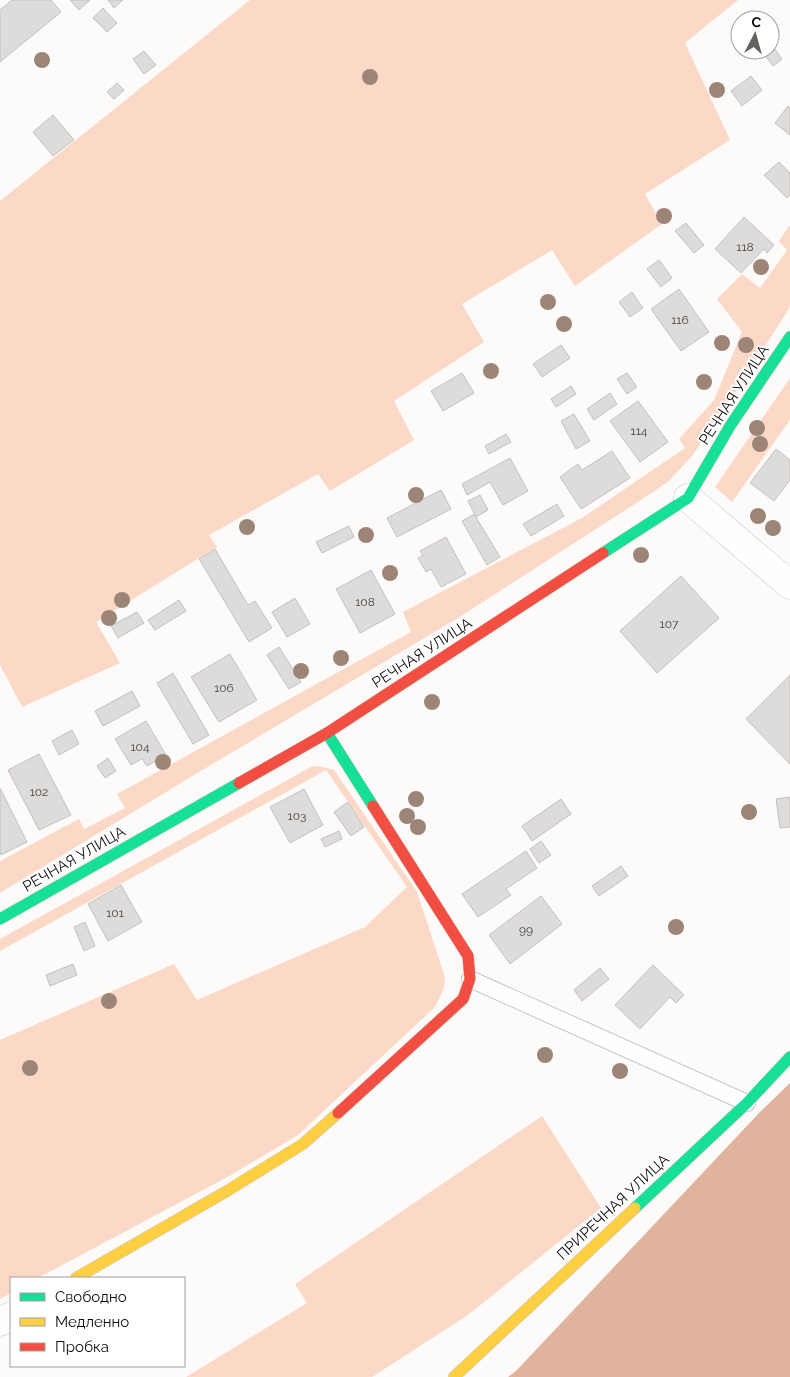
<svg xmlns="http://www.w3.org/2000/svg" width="790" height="1377" font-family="Raleway,sans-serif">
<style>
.green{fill:#fcd8c6}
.water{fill:#dfb39c}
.building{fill:#dedcda;stroke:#c4c1bf}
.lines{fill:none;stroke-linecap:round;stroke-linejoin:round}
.lane-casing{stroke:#c9c6c4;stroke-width:18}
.street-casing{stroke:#c9c6c4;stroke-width:29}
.fast-casing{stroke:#c9c6c4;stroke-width:12}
.slow-casing{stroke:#c9c6c4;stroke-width:12}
.jam-casing{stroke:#c9c6c4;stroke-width:12}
.lane{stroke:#fffefe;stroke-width:16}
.street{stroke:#fffefe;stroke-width:28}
.fast{stroke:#16e098;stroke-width:11}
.slow{stroke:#ffcf43;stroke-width:11}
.jam{stroke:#f24e42;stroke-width:11}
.tree{fill:#9c8577}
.labels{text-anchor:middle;stroke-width:4;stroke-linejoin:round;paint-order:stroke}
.number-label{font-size:12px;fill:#464240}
.street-label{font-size:15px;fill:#130e0c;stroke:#fff}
</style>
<rect width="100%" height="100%" fill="#fcfbfa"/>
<g class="green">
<polygon points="250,0 738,0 685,43 730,140 645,194 662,224 575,286 552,250 462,304 484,342 394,401 414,440 330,491 318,474 209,535 217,547 96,622 120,663 22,707 0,665 0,201"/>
<polygon points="790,225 790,307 727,406 692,456 669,481 641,500 458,618 194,775 0,893 0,861 79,819 84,829 125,808 117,794 411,632 403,612 582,518 685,448 679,439 714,400 742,332 717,299 742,274 760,288 787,250 779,241"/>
<polygon points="790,378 790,420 732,502 715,487"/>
<polygon points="318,766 334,770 417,892 445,977 444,988 435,1007 298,1135 231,1175 38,1278 11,1278 11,1293 0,1299 0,1040 174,964 197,1000 365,927 407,887 326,770 0,951 0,939 311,767"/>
<polygon points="542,1116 601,1208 468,1315 372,1377 186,1377 307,1303 295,1284"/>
</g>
<polygon class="water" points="790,1083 790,1377 508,1377 516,1371 760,1112"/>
<g class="building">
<polygon points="12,0 51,0 61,12 0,62 0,10"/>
<polygon points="70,0 90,0 79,10"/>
<polygon points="108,0 123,0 114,8"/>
<polygon points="103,8 117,23 107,32 93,18"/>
<polygon points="771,44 782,59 773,66 762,51 770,50"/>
<polygon points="144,51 156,65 144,74 133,59"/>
<polygon points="751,76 762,90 742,106 731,91"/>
<polygon points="117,83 124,90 114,99 107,92"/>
<polygon points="788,106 790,108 790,135 775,123"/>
<polygon points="53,115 74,140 53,156 33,132"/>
<polygon points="779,162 790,173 790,195 787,198 764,175"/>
<polygon points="744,217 774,245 767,253 764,249 741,273 715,249"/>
<polygon points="686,223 704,245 694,253 675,231"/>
<polygon points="659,260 672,278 661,287 647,269"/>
<polygon points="679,289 709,332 681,351 651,309"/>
<polygon points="632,292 643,308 630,317 619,302"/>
<polygon points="561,345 570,358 542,377 533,364"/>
<polygon points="462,373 474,393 443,411 431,391"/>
<polygon points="627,373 637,387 627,394 617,379"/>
<polygon points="571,386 576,394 556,407 551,399"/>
<polygon points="610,393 617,404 594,420 587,409"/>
<polygon points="638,401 668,442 640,462 610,421"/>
<polygon points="574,414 590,441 576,449 561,421"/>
<polygon points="506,434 511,442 489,454 485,446"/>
<polygon points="776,449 790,460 790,480 774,501 750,483"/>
<polygon points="612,451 630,478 581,509 560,477 578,464 582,470"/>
<polygon points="510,458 528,491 503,505 490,482 467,495 462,484"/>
<polygon points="441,490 451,509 397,537 387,518"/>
<polygon points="480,495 488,510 476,517 468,501"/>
<polygon points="557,504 564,516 531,536 523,524"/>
<polygon points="474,514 500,557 487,565 462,521"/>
<polygon points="349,526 354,537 322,553 316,542"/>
<polygon points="446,537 466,574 441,587 431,569 426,572 418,558 423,555 420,551"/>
<polygon points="215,549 248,605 255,601 272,628 249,642 199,559"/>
<polygon points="371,570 395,614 360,633 336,589"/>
<polygon points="681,576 719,618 657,673 620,631"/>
<polygon points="295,598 310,624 287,637 272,612"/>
<polygon points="179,600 186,611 155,630 148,620"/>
<polygon points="137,612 144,623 118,638 111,626"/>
<polygon points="279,647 301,682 289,689 267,655"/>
<polygon points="230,654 257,700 219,722 191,677"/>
<polygon points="173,673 209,735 193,744 157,683"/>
<polygon points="790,675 790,764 746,719"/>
<polygon points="132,691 140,706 103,726 95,711"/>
<polygon points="146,721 166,755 147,766 142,759 131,765 115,739"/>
<polygon points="72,730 79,744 59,755 52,741"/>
<polygon points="39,754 71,815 39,830 8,770"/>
<polygon points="108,758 116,771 105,778 97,766"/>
<polygon points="0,788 27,842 1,855 0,852"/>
<polygon points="304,789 323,825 290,843 270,807"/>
<polygon points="790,797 790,827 780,828 776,799"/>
<polygon points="561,799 571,814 532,841 522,826"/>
<polygon points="348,802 364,827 351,836 334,812"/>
<polygon points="339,831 342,839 325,847 321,839"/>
<polygon points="541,841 551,855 539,863 530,849"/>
<polygon points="526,851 537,868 506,889 511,895 478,917 462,894"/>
<polygon points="621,866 628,876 599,896 592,886"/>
<polygon points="121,885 142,922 108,941 88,904"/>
<polygon points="541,896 562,924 510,964 489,935"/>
<polygon points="85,922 95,946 84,951 74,927"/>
<polygon points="73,964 77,975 50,986 46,975"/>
<polygon points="653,965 684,995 676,1003 670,997 640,1029 615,1005"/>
<polygon points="600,968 609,979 582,1001 574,990"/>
</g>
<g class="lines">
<defs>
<polyline id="lane" points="470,979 747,1103"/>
<g id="street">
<polyline points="688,498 790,585"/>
<polyline points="0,1322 11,1316"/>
</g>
<g id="fast">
<polyline points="603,553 688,498 730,426 790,337"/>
<polyline points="327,733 373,806"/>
<polyline points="0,919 239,783"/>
<polyline points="635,1208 747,1103 790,1057"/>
</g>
<g id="slow">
<polyline points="76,1278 227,1191 303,1144 338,1113"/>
<polyline points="454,1377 635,1208"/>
</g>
<g id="jam">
<polyline points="239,783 327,733 603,553"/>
<polyline points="338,1113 463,999 470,979 468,956 373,806"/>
</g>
</defs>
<use href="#lane" class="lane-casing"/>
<use href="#street" class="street-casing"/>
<use href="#fast" class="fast-casing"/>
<use href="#slow" class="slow-casing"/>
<use href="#jam" class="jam-casing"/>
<use href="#lane" class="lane"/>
<use href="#street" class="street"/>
<use href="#fast" class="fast"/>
<use href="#slow" class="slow"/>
<use href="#jam" class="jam"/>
</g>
<g class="tree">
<circle cx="42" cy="60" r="8"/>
<circle cx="370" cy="77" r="8"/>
<circle cx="717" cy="90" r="8"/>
<circle cx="664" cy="216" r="8"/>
<circle cx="761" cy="267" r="8"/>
<circle cx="548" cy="302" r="8"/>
<circle cx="564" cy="324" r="8"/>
<circle cx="722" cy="343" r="8"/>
<circle cx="746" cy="345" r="8"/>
<circle cx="491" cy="371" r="8"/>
<circle cx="704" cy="382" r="8"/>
<circle cx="757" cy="428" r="8"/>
<circle cx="760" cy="444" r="8"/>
<circle cx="416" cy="495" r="8"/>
<circle cx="758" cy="516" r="8"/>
<circle cx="247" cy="527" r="8"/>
<circle cx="773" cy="528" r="8"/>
<circle cx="366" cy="535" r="8"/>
<circle cx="641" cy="555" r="8"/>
<circle cx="390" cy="573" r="8"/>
<circle cx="122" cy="600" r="8"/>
<circle cx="109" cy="618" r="8"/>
<circle cx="341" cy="658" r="8"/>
<circle cx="301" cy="671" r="8"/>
<circle cx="432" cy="702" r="8"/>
<circle cx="163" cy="762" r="8"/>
<circle cx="416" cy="799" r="8"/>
<circle cx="749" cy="812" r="8"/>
<circle cx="407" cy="816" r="8"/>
<circle cx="418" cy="827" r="8"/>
<circle cx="676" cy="927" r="8"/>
<circle cx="109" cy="1001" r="8"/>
<circle cx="545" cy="1055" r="8"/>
<circle cx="30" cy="1068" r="8"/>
<circle cx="620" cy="1071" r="8"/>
</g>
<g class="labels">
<g class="number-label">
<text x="745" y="251">118</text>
<text x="680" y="324">116</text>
<text x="639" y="435">114</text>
<text x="365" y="606">108</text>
<text x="669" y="628">107</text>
<text x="224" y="692">106</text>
<text x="140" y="751">104</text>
<text x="39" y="796">102</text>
<text x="297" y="820">103</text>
<text x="115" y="917">101</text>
<text x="526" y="934">99</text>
</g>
<g class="street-label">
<text transform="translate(734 395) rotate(-57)" y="5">РЕЧНАЯ УЛИЦА</text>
<text transform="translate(422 653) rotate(-33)" y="5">РЕЧНАЯ УЛИЦА</text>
<text transform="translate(74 859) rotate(-30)" y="5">РЕЧНАЯ УЛИЦА</text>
<text transform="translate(613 1207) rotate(-43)" y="5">ПРИРЕЧНАЯ УЛИЦА</text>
</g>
</g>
<rect x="10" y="1277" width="175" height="90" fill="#ffffff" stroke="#a19f9e"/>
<rect x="20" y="1293" width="25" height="8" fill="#16e098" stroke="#a19f9e"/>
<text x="55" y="1302" font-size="15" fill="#130e0c">Свободно</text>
<rect x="20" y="1318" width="25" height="8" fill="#ffcf43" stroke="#a19f9e"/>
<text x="55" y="1327" font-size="15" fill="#130e0c">Медленно</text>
<rect x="20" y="1343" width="25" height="8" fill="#f24e42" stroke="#a19f9e"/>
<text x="55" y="1352" font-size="15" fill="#130e0c">Пробка</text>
<g transform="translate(755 35) rotate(6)"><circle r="24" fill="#ffffff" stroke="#a19f9e"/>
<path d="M0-4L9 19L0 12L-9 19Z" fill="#65615f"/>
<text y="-8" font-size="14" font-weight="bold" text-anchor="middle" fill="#130e0c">С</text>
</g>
</svg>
